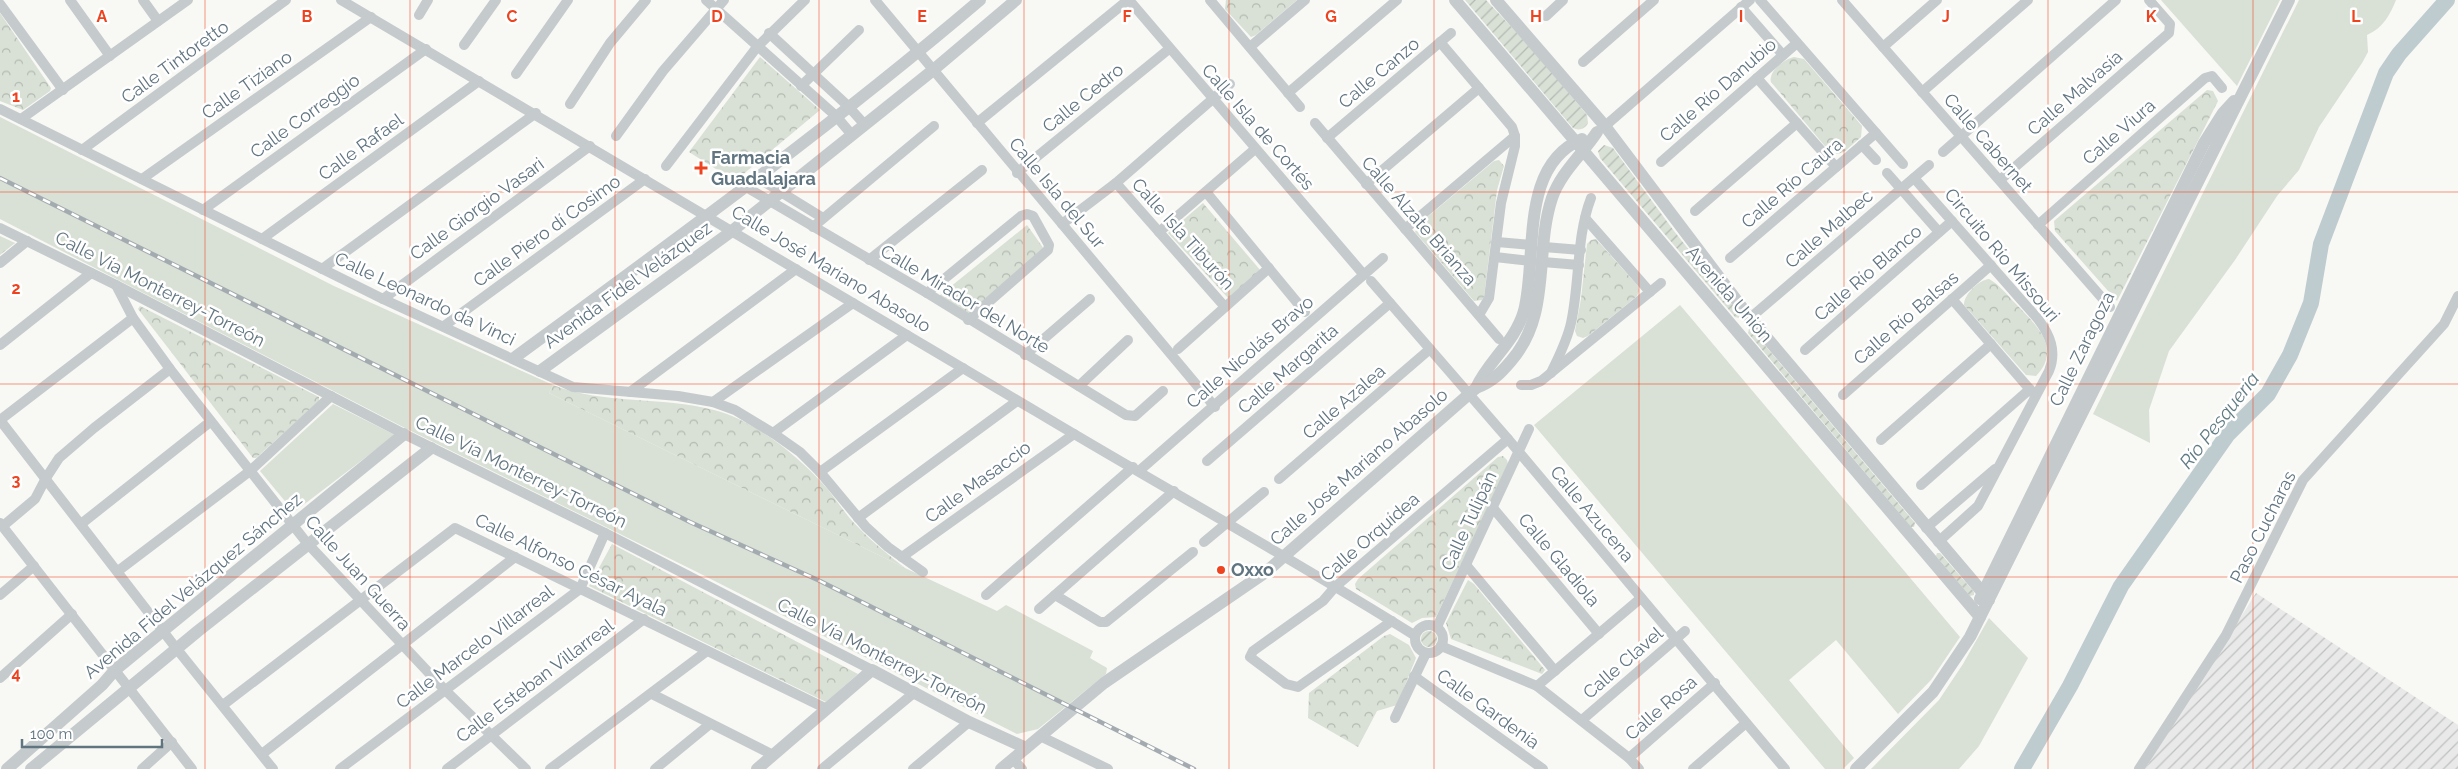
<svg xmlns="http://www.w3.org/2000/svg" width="2458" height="769" font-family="Raleway,sans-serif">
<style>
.industrial{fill:url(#industrial-furrows)}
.grass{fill:#d9e0d5}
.park{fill:url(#park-crowns)}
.garden{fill:url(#garden-furrows)}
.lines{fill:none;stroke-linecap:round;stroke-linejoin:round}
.river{stroke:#becbcf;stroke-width:16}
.minor{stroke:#c5cacc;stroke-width:10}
.tertiary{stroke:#c5cacc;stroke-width:12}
.rail-casing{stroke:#a3abb0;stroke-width:4.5}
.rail{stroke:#fff;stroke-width:2.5;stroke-dasharray:8;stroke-linecap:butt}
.grid{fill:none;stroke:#ee431e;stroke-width:1;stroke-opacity:0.55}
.poi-dot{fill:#ee431e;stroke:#fff;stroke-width:2}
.labels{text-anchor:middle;stroke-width:5;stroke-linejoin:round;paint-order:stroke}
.street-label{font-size:18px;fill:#617581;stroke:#fff}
.poi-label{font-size:18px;font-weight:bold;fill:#617581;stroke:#fff;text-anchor:start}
.water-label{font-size:19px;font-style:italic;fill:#607b83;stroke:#fff}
.grid-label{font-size:16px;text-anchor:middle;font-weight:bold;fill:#ee431e;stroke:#fff;stroke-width:5;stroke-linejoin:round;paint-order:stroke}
</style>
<defs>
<pattern id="industrial-furrows" width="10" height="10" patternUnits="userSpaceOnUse" patternTransform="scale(1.25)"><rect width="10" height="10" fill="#e8e9e8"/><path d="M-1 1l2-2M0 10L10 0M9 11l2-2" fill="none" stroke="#bfc1c1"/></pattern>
<pattern id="park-crowns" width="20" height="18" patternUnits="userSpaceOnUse" patternTransform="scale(1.25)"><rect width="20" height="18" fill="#d9e0d5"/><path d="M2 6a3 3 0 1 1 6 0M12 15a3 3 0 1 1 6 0" fill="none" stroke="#b3bab2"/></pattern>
<pattern id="garden-furrows" width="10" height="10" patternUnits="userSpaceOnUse" patternTransform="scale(1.25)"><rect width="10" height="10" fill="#d9e0d5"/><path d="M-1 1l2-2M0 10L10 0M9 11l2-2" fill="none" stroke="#b3bab2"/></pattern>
</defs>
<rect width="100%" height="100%" fill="#f8f8f4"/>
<polygon class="industrial" points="2256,593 2458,725 2458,769 2145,769"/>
<g class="grass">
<polygon points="2161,0 2280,0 2237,86"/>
<path d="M2299 0H2396C2390 15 2383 28 2367 35L2368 52 2362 63 2319 127 2299 170 2277 196 2235 260 2169 351 2149 410 2150 443 2093 414Z"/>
<polygon points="0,117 334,286 553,385 549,393 905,568 997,611 1006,605 1093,651 1090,658 1107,668 1106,674 1038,729 1017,734 693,570 405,428 0,219"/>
<polygon points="1680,305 1960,637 1931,680 1898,714 1836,640 1789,680 1854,758 1843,769 1825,769 1534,425"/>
<polygon points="333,404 395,435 294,512 260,471"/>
<polygon points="1989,618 2028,658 1979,746 1959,769 1871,769 1939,700 1963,664"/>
</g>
<g class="park">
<polygon points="1226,0 1297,0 1256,35 1251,37 1225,9"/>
<polygon points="0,13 51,88 50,91 23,110 0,101"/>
<polygon points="760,57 820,110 735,181 689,152"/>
<path d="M1794 57 1804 59 1862 126 1861 137 1844 152 1837 154 1829 151 1771 82C1768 72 1784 59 1794 57Z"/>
<polygon points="2207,90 2213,91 2218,101 2117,301 2055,231 2054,221"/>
<polygon points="1499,160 1504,166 1497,190 1484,297 1482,300 1474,301 1415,232 1419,224 1494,161"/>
<polygon points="1203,203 1261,271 1229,299 1168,233"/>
<polygon points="1027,225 1044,249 969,313 939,296"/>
<polygon points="0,236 15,243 0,255"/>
<polygon points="1596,239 1638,286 1639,291 1637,296 1588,336 1583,338 1577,336 1575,331 1581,299 1587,244 1591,240"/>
<path d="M1989 279C1999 284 2007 295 2015 303 2035 324 2063 348 2036 376L2026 375 1964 305C1964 294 1979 280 1989 279Z"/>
<polygon points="140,306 319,397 319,401 256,458 253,458 138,309"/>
<path d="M553 385C604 405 661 396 714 410 752 419 797 455 823 484 836 498 845 515 859 528 873 543 889 555 905 568L549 393Z"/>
<polygon points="1503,456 1507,460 1508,464 1436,617 1422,618 1412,623 1356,589 1355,584 1358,579 1498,457"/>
<polygon points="612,544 858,674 826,702 589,586"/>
<polygon points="1468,580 1474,584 1545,670 1542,674 1451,639 1446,623"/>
<polygon points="1390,634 1409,645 1416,658 1397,705 1377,711 1358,747 1308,718 1309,693 1384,636"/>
</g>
<g class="garden">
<path d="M1465 0H1486L1533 50 1587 115 1588 123C1585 129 1579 131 1573 128Z"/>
<polygon points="1604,145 1613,148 1674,231 1740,314 1739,318 1735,317 1600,158 1598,151"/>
<polygon points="1749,329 1751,329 1915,523 1914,527 1911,527 1748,333"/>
<polygon points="1937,553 1940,553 1974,592 1974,595 1970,596 1936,556"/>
<circle cx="1429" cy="639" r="8"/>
</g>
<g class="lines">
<polyline class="river" points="2022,769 2070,686 2121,586 2228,434 2268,394 2290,355 2311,303 2321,244 2386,73 2399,54 2447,0"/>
<g class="minor">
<polyline points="70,0 110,56"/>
<polyline points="143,0 158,21"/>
<path d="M341 0C574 136 805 275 1037 412 1162 487 1290 557 1414 635"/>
<polyline points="706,0 836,116 852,135"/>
<polyline points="875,0 1215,407"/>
<polyline points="1129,0 1364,275"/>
<polyline points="1210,0 1300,107"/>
<polyline points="1760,0 1903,164"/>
<polyline points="1842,0 2110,307"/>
<polyline points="0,4 63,90"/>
<polyline points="1741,7 1783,55"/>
<polyline points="419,15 428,0"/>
<polyline points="1546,16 1563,0"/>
<polyline points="769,33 848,106 865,125"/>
<polyline points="1440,42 1512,127 1515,136 1515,146 1501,203 1489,298 1479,315"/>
<polyline points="464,45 496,0"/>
<polyline points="1250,47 1305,0"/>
<polyline points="1883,47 1937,0"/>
<polyline points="1583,62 1654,0"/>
<polyline points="516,74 568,0"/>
<polyline points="1757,78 1836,167"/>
<polyline points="801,86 859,30"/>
<polyline points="1922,92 2028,0"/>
<polyline points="1288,93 1397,0"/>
<polyline points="570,104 610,43 646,0"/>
<polyline points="0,109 383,299 573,387 678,396 713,402 735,410 773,433 800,452 820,472 866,527 888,547 923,572"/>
<polyline points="21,119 188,0"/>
<polyline points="977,123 1128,0"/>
<polyline points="1315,123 1499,339"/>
<polyline points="1605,126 1750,0"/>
<polyline points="616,136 663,71 724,0"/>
<polyline points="1327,138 1451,33"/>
<polyline points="1862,145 1876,160"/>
<polyline points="82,150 286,0"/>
<polyline points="1943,152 2116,0"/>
<polyline points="1661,162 1797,43"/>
<polyline points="666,166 757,47 805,0"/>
<polyline points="1017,173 1169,49"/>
<polyline points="1887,173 1939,232"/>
<polyline points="758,178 823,218"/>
<path d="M1914 178 2038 319C2050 335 2057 351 2049 371L1978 506 1938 542"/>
<polyline points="142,179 371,17"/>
<polyline points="2000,180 2169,33 2170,24 2149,0"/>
<polyline points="1116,183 1225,307"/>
<polyline points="1366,184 1479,88"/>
<polyline points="746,187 927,293 1126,415 1135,416 1163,391"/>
<polyline points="1206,192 1305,312"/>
<polyline points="203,210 426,49"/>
<polyline points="1695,211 1797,123"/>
<polyline points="1585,218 1650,292"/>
<polyline points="1062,224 1116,183 1230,84"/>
<polyline points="2038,225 2205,78 2212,76 2222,88"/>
<polyline points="813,227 934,126"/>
<polyline points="0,228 116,285 404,434 605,533 872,670"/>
<polyline points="1405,229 1515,136"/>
<polyline points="1159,232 1255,149"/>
<polyline points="262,239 479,81"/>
<polyline points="1497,242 1531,245"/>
<polyline points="1544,247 1581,250"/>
<polyline points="1495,257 1530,261"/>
<polyline points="1730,258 1876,133"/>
<polyline points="869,260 982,170"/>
<polyline points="1543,262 1579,265"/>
<polyline points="0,263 27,241"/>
<polyline points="322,269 536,113"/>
<polyline points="1371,281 1508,439 1785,769"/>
<polyline points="116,285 133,318 170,369 307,543 445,690 526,769"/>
<polyline points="927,293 1021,216 1027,214 1033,216 1049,245 1048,250 968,320"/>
<polyline points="383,299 590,146"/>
<polyline points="1952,299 2033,393"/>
<polyline points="1750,318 1929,165"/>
<polyline points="444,326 645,179"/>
<polyline points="0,345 91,273"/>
<polyline points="1178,349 1269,268"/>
<polyline points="1805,350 1952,221"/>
<polyline points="1025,355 1090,299"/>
<path d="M1551 373C1559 356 1567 341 1571 323 1580 282 1576 237 1591 198"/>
<polyline points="1521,385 1531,385 1541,381 1661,283"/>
<polyline points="1079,386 1128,340"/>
<polyline points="630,392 796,269"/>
<polyline points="1843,395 1991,265"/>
<polyline points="713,402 853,303"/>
<polyline points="0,420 176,648 273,769"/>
<polyline points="0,420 133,318"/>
<polyline points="773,433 907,335"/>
<polyline points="1881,440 1991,344"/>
<polyline points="1207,461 1390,303"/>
<polyline points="1139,471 1383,258"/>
<polyline points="820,472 963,368"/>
<polyline points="1279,479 1430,349"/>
<polyline points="1921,485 2030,389"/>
<polyline points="1493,508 1599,634"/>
<polyline points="858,518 1017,401"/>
<polyline points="0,523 192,769"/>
<polyline points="81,524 210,422"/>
<polyline points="3,526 35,499 46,478 59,458 94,428 170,369"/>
<polyline points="1926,528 1995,469"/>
<polyline points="1204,542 1264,492"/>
<polyline points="902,557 1074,434"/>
<polyline points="1466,565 1555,671"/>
<polyline points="118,571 250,471 331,396"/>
<polyline points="0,595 34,566"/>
<polyline points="986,595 1133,467"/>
<polyline points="1055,595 1100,622 1106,622 1193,552"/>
<polyline points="1039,609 1174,491"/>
<polyline points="1392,621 1298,687 1286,684 1250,657 1253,651 1323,601 1335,587 1508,439"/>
<circle cx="1429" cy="639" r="14"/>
<polyline points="1437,627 1529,429"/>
<polyline points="1441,646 1537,686 1629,758 1639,769"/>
<polyline points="1414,676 1543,769"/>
<polyline points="0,678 72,614"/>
<polyline points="1537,686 1641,598"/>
<polyline points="652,694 773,755"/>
<polyline points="223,705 455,528 827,709"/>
<polyline points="1395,718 1426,653"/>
<polyline points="1582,720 1685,631"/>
<polyline points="1040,736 1108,769"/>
<polyline points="262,754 515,557"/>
<polyline points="1629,758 1715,683"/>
<polyline points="1013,759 1022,769"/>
<polyline points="142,769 172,742"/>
<polyline points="340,769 580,589 605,533"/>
<polyline points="447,769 644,619"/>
<polyline points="550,769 707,651"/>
<polyline points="655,769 710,724"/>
<polyline points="822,769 915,692"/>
<polyline points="913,769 969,722"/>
<polyline points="1693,769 1746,723"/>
<polyline points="2139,769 2226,635 2303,480 2444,324 2458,296"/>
</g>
<g class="tertiary">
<polyline points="1455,0 1980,617"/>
<polyline points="1496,0 1605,126 1750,318 1989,600"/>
<path d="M514 358C672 242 831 127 980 0"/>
<polyline points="540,371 732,231 932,71 1016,0"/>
<path d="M1476 388C1489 360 1515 342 1524 311 1538 257 1518 166 1582 139"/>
<polyline points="1980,599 2204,143 2223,113 2234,101"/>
<polyline points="7,769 102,685 115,670 404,434"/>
<polyline points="31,769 198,631 431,448"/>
<polyline points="757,769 872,670 969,722 1026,748"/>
<path d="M1001 769 1104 683 1266 572 1476 388C1492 382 1500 374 1511 361 1552 314 1534 252 1552 198 1561 172 1582 155 1597 132"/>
<polyline points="1856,769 1933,692 1970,637 2289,0"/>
</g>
<defs>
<polyline id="rail" points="0,178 690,522 820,581 1194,769"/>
</defs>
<use href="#rail" class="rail-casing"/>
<use href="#rail" class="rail"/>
</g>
<path class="grid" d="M205 0V769M410 0V769M615 0V769M819 0V769M1024 0V769M1229 0V769M1434 0V769M1639 0V769M1844 0V769M2048 0V769M2253 0V769M0 192H2458M0 384H2458M0 577H2458"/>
<g class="poi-dot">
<path d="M698.5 160.5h5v5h5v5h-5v5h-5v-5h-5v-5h5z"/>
<circle cx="1221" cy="570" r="5"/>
</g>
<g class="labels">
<g class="street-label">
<text transform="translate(175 62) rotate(-36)" y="6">Calle Tintoretto</text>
<text transform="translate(1379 73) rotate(-40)" y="6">Calle Canzo</text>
<text transform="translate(247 85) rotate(-35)" y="6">Calle Tiziano</text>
<text transform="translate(1718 90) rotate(-41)" y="6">Calle Río Danubio</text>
<text transform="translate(2075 93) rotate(-41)" y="6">Calle Malvasía</text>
<text transform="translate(1083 98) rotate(-39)" y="6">Calle Cedro</text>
<text transform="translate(305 116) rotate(-36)" y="6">Calle Correggio</text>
<text transform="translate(1258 127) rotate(49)" y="6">Calle Isla de Cortés</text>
<text transform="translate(2119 132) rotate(-41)" y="6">Calle Viura</text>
<text transform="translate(1988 143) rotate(49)" y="6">Calle Cabernet</text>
<text transform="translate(361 147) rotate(-36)" y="6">Calle Rafael</text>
<text transform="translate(1792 183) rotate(-41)" y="6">Calle Río Caura</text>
<text transform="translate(1057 193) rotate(50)" y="6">Calle Isla del Sur</text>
<text transform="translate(477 209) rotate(-36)" y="6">Calle Giorgio Vasari</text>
<text transform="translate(1419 221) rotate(49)" y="6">Calle Alzate Brianza</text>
<text transform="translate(1829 229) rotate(-41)" y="6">Calle Malbec</text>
<text transform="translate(547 231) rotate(-36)" y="6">Calle Piero dí Cosimo</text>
<text transform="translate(1183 234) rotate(48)" y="6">Calle Isla Tiburón</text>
<text transform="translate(2002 255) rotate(50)" y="6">Circuito Río Missouri</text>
<text transform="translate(831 269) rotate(31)" y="6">Calle José Mariano Abasolo</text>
<text transform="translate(1868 273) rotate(-41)" y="6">Calle Río Blanco</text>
<text transform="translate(628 285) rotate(-36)" y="6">Avenida Fidel Velázquez</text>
<text transform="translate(160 289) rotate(27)" y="6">Calle Vía Monterrey-Torreón</text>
<text transform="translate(1729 294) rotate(49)" y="6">Avenida Unión</text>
<text transform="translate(425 299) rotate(25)" y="6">Calle Leonardo da Vinci</text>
<text transform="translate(965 299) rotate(31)" y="6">Calle Mirador del Norte</text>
<text transform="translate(1906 318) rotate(-41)" y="6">Calle Río Balsas</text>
<text transform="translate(2082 349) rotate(-64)" y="6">Calle Zaragoza</text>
<text transform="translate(1250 352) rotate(-41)" y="6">Calle Nicolás Bravo</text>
<text transform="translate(1288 369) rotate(-41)" y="6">Calle Margarita</text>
<text transform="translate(1344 402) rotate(-41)" y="6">Calle Azalea</text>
<text transform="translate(1359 467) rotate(-41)" y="6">Calle José Mariano Abasolo</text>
<text transform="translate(521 472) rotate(26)" y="6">Calle Vía Monterrey-Torreón</text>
<text transform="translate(978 482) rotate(-36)" y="6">Calle Masaccio</text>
<text transform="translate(1592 514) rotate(50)" y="6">Calle Azucena</text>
<text transform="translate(1469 521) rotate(-65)" y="6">Calle Tulipán</text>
<text transform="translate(2263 527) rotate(-63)" y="6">Paso Cucharas</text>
<text transform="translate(1370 537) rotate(-41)" y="6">Calle Orquídea</text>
<text transform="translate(1559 560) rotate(50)" y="6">Calle Gladiola</text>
<text transform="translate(571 565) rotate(26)" y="6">Calle Alfonso César Ayala</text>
<text transform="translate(358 573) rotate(48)" y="6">Calle Juan Guerra</text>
<text transform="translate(193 586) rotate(-40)" y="6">Avenida Fidel Velázquez Sánchez</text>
<text transform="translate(475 647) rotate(-37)" y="6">Calle Marcelo Villarreal</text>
<text transform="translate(882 656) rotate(27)" y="6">Calle Vía Monterrey-Torreón</text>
<text transform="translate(1623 663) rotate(-41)" y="6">Calle Clavel</text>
<text transform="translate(535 681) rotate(-37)" y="6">Calle Esteban Villarreal</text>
<text transform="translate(1661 708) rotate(-41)" y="6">Calle Rosa</text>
<text transform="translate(1488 709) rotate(36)" y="6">Calle Gardenía</text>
</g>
<g class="poi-label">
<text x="711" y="164">Farmacia<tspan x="711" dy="21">Guadalajara</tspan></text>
<text x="1231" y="576">Oxxo</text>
</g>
<g class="water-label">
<text transform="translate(2219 420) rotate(-52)" y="7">Río Pesquería</text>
</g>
</g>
<g class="grid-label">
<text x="102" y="22">A</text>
<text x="307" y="22">B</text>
<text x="512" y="22">C</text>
<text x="717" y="22">D</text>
<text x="922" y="22">E</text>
<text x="1127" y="22">F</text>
<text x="1331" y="22">G</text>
<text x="1536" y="22">H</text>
<text x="1741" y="22">I</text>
<text x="1946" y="22">J</text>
<text x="2151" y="22">K</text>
<text x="2356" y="22">L</text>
<text x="16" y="102">1</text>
<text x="16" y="294">2</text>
<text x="16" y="486">3</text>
<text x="16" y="679">4</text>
</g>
<path d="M22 739v8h140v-8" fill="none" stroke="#617581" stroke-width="2.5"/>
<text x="30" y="739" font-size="15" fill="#617581" stroke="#ffffff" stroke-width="4" paint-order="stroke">100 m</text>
</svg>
